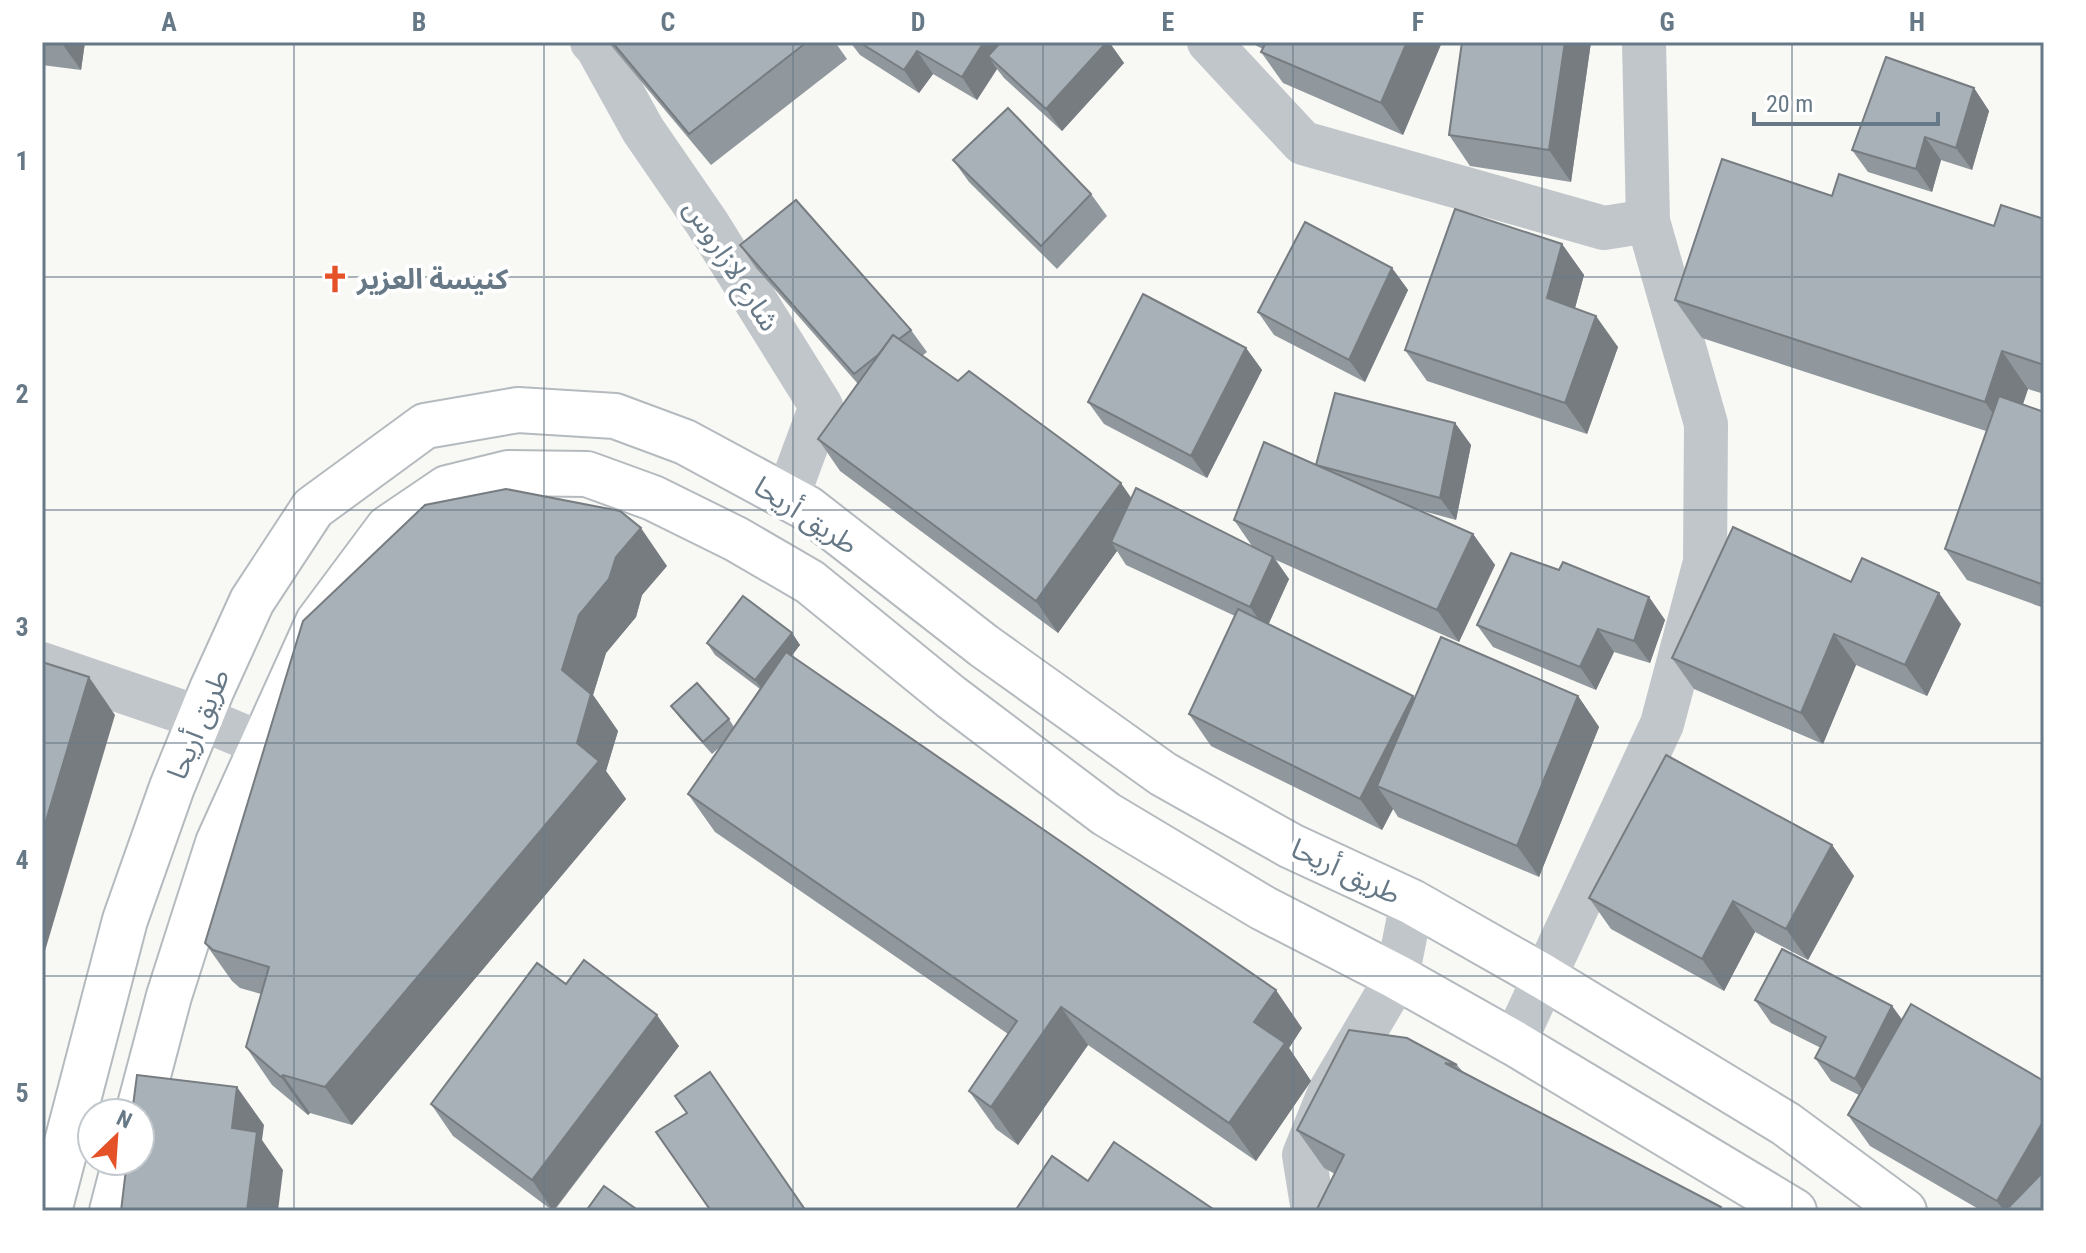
<svg xmlns="http://www.w3.org/2000/svg" width="2086" height="1253" font-family="'Roboto Condensed','Noto Sans Arabic',sans-serif">
<style>
.lines{fill:none;stroke-linecap:round;stroke-linejoin:round}
.secondary-casing{stroke:#b4babe;stroke-width:48}
.minor{stroke:#c1c6ca;stroke-width:44}
.tertiary{stroke:#c1c6ca;stroke-width:44}
.secondary{stroke:#fff;stroke-width:44}
.wall{fill:#90989d}
.shaded-wall{fill:#767c80}
.building{fill:#a8b1b7;stroke:#767c80;stroke-width:2}
.grid{fill:none;stroke:#677987;stroke-width:2;stroke-opacity:0.55}
.labels{text-anchor:middle;stroke-width:8;stroke-linejoin:round;paint-order:stroke}
.street-label{font-size:28px;fill:#677987;stroke:#fff}
.poi-label{font-size:28px;font-weight:bold;fill:#677987;stroke:#fff;text-anchor:start}
.neatline{fill:none;stroke:#677987;stroke-width:3}
.grid-label{font-size:26px;text-anchor:middle;font-weight:bold;fill:#677987}
</style>
<rect width="100%" height="100%" fill="#f8f8f5"/>
<g class="lines">
<defs>
<g id="secondary">
<polyline points="138,1113 169,996 218,843 318,622 388,528 447,488 508,473 587,474 653,498 736,539 810,582 951,697 1106,814 1263,908 1397,977 1514,1043 1794,1211"/>
<polyline points="49,1211 125,920 172,787 212,689 252,601 313,508 425,426 518,410 615,416 685,442 807,508 984,646 1163,774 1291,846 1412,902 1544,977 1786,1124 1904,1211"/>
<polyline points="112,1211 125,1161"/>
</g>
</defs>
<use href="#secondary" class="secondary-casing"/>
<g class="minor">
<polyline points="592,42 597,47 643,130 707,223 821,406 787,498"/>
<polyline points="1209,42 1303,143 1604,228 1648,221"/>
<polyline points="1514,1043 1662,724 1705,562 1706,424 1648,221 1644,42"/>
<polyline points="1313,1211 1304,1155 1330,1091 1397,977 1412,902"/>
</g>
<polyline class="tertiary" points="42,664 200,718 262,744"/>
<use href="#secondary" class="secondary"/>
</g>
<g class="wall">
<polygon points="42,42 85,42 81,70 42,65"/>
<polygon points="608,42 835,42 847,59 711,165"/>
<polygon points="850,42 1109,42 1124,63 1062,131 1004,78 997,69 977,100 933,74 919,93 860,55"/>
<polygon points="1249,42 1442,42 1403,135 1283,83 1261,52 1263,49"/>
<polygon points="1462,42 1591,42 1571,182 1470,166 1449,135"/>
<polygon points="1974,88 1989,111 1972,170 1941,160 1932,192 1868,172 1852,150"/>
<polygon points="953,160 1091,194 1107,216 1057,269 969,182"/>
<polygon points="1832,196 1994,226 2044,219 2044,394 2028,389 2023,404 2044,412 2044,608 1967,580 1945,549 1986,431 1702,338 1675,300"/>
<polygon points="1562,244 1584,275 1575,308 1618,347 1587,434 1427,381 1405,350"/>
<polygon points="740,245 911,330 927,352 922,356 1131,498 1252,546 1234,520 1317,465 1455,423 1471,445 1456,520 1419,510 1473,534 1495,565 1459,642 1276,560 1289,579 1268,624 1413,696 1414,698 1578,696 1599,727 1539,877 1398,817 1393,809 1382,830 1211,746 1189,714 1235,616 1126,565 1117,551 1058,633 840,471 818,439 858,384 756,268"/>
<polygon points="1392,268 1408,290 1365,382 1274,335 1258,312"/>
<polygon points="1246,348 1262,370 1207,478 1104,424 1088,402"/>
<polygon points="667,566 642,595 636,617 606,653 593,695 618,731 606,771 626,799 352,1125 310,1113 308,1115 272,1085 246,1047 261,994 240,988 232,981 205,943"/>
<polygon points="1559,570 1649,597 1665,620 1650,663 1614,652 1596,690 1493,647 1477,625"/>
<polygon points="1851,582 1961,624 1927,696 1856,665 1823,744 1694,689 1672,658"/>
<polygon points="792,633 800,645 791,656 1302,1028 1289,1048 1311,1081 1256,1161 1088,1045 1018,1145 996,1129 969,1091 1008,1034 715,832 688,794 722,745 712,754 680,718 671,706 729,719 734,727 760,689 715,655 707,643"/>
<polygon points="1832,845 1854,876 1808,960 1755,932 1724,991 1611,929 1589,898"/>
<polygon points="566,984 679,1046 554,1211 553,1211 453,1136 431,1104"/>
<polygon points="1755,1000 1892,1006 2044,1211 1982,1211 1870,1146 1848,1115 1859,1095 1831,1081 1815,1058 1821,1048 1771,1023"/>
<polygon points="1349,1030 1457,1065 1463,1072 1721,1207 1724,1211 1316,1211 1335,1174 1324,1168 1297,1130"/>
</g>
<g class="shaded-wall">
<polygon points="61,42 85,42 81,70"/>
<polygon points="984,42 1014,42 988,56 997,69 977,100 962,77"/>
<polygon points="1107,42 1109,42 1124,63 1062,131 1046,109"/>
<polygon points="1407,42 1442,42 1403,135 1381,103"/>
<polygon points="1565,42 1591,42 1571,182 1549,150"/>
<polygon points="917,51 933,74 919,93 904,70"/>
<polygon points="1974,88 1989,111 1972,170 1956,148"/>
<polygon points="1925,137 1941,160 1932,192 1916,169"/>
<polygon points="1562,244 1584,275 1569,330 1547,298"/>
<polygon points="1392,268 1408,290 1365,382 1349,360"/>
<polygon points="1596,316 1618,347 1587,434 1565,403"/>
<polygon points="1246,348 1262,370 1207,478 1191,456"/>
<polygon points="2002,351 2028,389 2011,440 1985,402"/>
<polygon points="1455,423 1471,445 1456,520 1440,498"/>
<polygon points="1121,483 1143,515 1111,542 1117,551 1058,633 1036,601"/>
<polygon points="641,528 667,566 642,595 636,617 606,653 593,695 618,731 606,771 626,799 352,1125 325,1087 562,670 579,615 616,557"/>
<polygon points="1473,534 1495,565 1459,642 1437,610"/>
<polygon points="1273,557 1289,579 1266,630 1250,607"/>
<polygon points="1939,593 1961,624 1927,696 1905,665"/>
<polygon points="1649,597 1665,620 1650,663 1634,641"/>
<polygon points="1598,629 1614,652 1596,690 1580,667"/>
<polygon points="792,633 800,645 764,692 755,680"/>
<polygon points="1834,634 1856,665 1823,744 1801,713"/>
<polygon points="89,677 115,715 42,961 42,834"/>
<polygon points="1413,696 1435,727 1377,786 1393,809 1382,830 1360,799"/>
<polygon points="1578,696 1599,727 1539,877 1517,846"/>
<polygon points="1832,845 1854,876 1808,960 1786,929"/>
<polygon points="1733,901 1755,932 1724,991 1702,959"/>
<polygon points="1276,990 1302,1028 1289,1048 1311,1081 1256,1161 1229,1123 1254,1022"/>
<polygon points="1892,1006 1908,1028 1870,1101 1855,1079"/>
<polygon points="1061,1007 1088,1045 1018,1145 991,1107"/>
<polygon points="657,1015 679,1046 553,1211 532,1180"/>
<polygon points="283,1075 310,1113 308,1115 281,1077"/>
<polygon points="237,1087 264,1125 262,1140 283,1170 278,1211 247,1211 232,1128"/>
<polygon points="2044,1120 2044,1189 2031,1211 2004,1211 1997,1201"/>
</g>
<g class="building">
<polygon points="612,42 807,42 689,134"/>
<polygon points="859,42 984,42 962,77 917,51 904,70"/>
<polygon points="1001,42 1107,42 1046,109 988,56"/>
<polygon points="1266,42 1407,42 1381,103 1261,52"/>
<polygon points="1462,42 1565,42 1549,150 1449,135"/>
<polygon points="1886,57 1974,88 1956,148 1925,137 1916,169 1852,150"/>
<polygon points="1008,108 1091,194 1041,246 953,160"/>
<polygon points="1722,159 1832,196 1839,174 1994,226 2001,205 2044,219 2044,365 2002,351 1985,402 1675,300"/>
<polygon points="796,200 911,330 899,339 893,335 878,355 854,374 740,245"/>
<polygon points="1455,209 1562,244 1547,298 1596,316 1565,403 1405,350"/>
<polygon points="1305,222 1392,268 1349,360 1258,312"/>
<polygon points="1143,294 1246,348 1191,456 1088,402"/>
<polygon points="893,335 958,381 969,371 1121,483 1036,601 818,439"/>
<polygon points="1335,393 1455,423 1440,498 1316,465"/>
<polygon points="1999,396 2044,412 2044,585 1945,549"/>
<polygon points="1264,442 1473,534 1437,610 1234,520"/>
<polygon points="1136,488 1273,557 1250,607 1111,542"/>
<polygon points="506,489 620,511 641,528 616,557 609,579 579,615 562,670 591,694 577,743 599,761 325,1087 283,1075 281,1077 246,1047 269,967 213,950 205,943 303,621 425,505"/>
<polygon points="1733,527 1851,582 1862,558 1939,593 1905,665 1834,634 1801,713 1672,658"/>
<polygon points="1511,553 1559,570 1563,562 1649,597 1634,641 1598,629 1580,667 1477,625"/>
<polygon points="743,596 792,633 755,680 707,643"/>
<polygon points="1238,609 1413,696 1360,799 1189,714"/>
<polygon points="1441,637 1578,696 1517,846 1377,786"/>
<polygon points="786,652 1276,990 1254,1022 1285,1043 1229,1123 1061,1007 991,1107 969,1091 1017,1021 688,794"/>
<polygon points="42,662 89,677 42,834"/>
<polygon points="697,683 729,719 703,742 671,706"/>
<polygon points="1666,755 1832,845 1786,929 1733,901 1702,959 1589,898"/>
<polygon points="1782,949 1892,1006 1855,1079 1815,1058 1826,1037 1755,1000"/>
<polygon points="584,960 657,1015 532,1180 431,1104 537,963 566,984"/>
<polygon points="1911,1004 2044,1081 2044,1120 1997,1201 1848,1115"/>
<polygon points="1349,1030 1407,1038 1457,1065 1445,1063 1721,1207 1719,1211 1316,1211 1344,1155 1297,1130"/>
<polygon points="710,1072 806,1211 711,1211 656,1132 687,1113 675,1096"/>
<polygon points="137,1075 237,1087 232,1128 257,1132 247,1211 121,1211 127,1161 140,1161 140,1113 132,1113"/>
<polygon points="1114,1142 1216,1211 1015,1211 1052,1156 1088,1181"/>
<polygon points="2044,1171 2044,1211 2005,1211"/>
<polygon points="604,1186 639,1211 586,1211"/>
</g>
<path class="grid" d="M294 42V1211M544 42V1211M793 42V1211M1043 42V1211M1293 42V1211M1542 42V1211M1792 42V1211M42 277H2044M42 510H2044M42 743H2044M42 976H2044"/>
<defs>
<symbol id="church-bare" viewBox="-9 -9 18 18"><path d="M-1.2-6h2.4v3.5h3.3v2.4h-3.3V6h-2.4V-.1h-3.3v-2.4h3.3Z" fill="#e55228" stroke="#fff" stroke-width="2.5" paint-order="stroke"/></symbol>
</defs>
<g fill-rule="evenodd">
<use href="#church-bare" x="315" y="259" width="40" height="40"/>
</g>
<g class="labels">
<g class="street-label">
<text transform="translate(732 265) rotate(57)" y="10">شارع لازاروس</text>
<text transform="translate(806 515) rotate(33)" y="10">طريق أريحا</text>
<text transform="translate(198 724) rotate(-67)" y="10">طريق أريحا</text>
<text transform="translate(1346 871) rotate(25)" y="10">طريق أريحا</text>
</g>
<g class="poi-label">
<text x="357" y="289">كنيسة العزير</text>
</g>
</g>
<rect width="2086" height="1253" fill="none" stroke="#ffffff" stroke-width="88"/>
<g transform="translate(116 1137) rotate(25)"><circle r="38" fill="#ffffff" stroke="#c2c9cf" stroke-width="2"/>
<path d="M0-6L14 30L0 20L-14 30Z" fill="#e55228"/>
<text y="-12" font-size="22" font-weight="bold" text-anchor="middle" fill="#677987">N</text>
</g>
<path d="M1754 112v12h184v-12" fill="none" stroke="#677987" stroke-width="4"/>
<text x="1766" y="112" font-size="24" fill="#677987" stroke="#ffffff" stroke-width="6" paint-order="stroke">20 m</text>
<rect x="44" y="44" width="1998" height="1165" class="neatline"/>
<g class="grid-label">
<text x="169" y="31">A</text>
<text x="419" y="31">B</text>
<text x="668" y="31">C</text>
<text x="918" y="31">D</text>
<text x="1168" y="31">E</text>
<text x="1418" y="31">F</text>
<text x="1667" y="31">G</text>
<text x="1917" y="31">H</text>
<text x="22" y="170">1</text>
<text x="22" y="403">2</text>
<text x="22" y="636">3</text>
<text x="22" y="869">4</text>
<text x="22" y="1102">5</text>
</g>
</svg>
